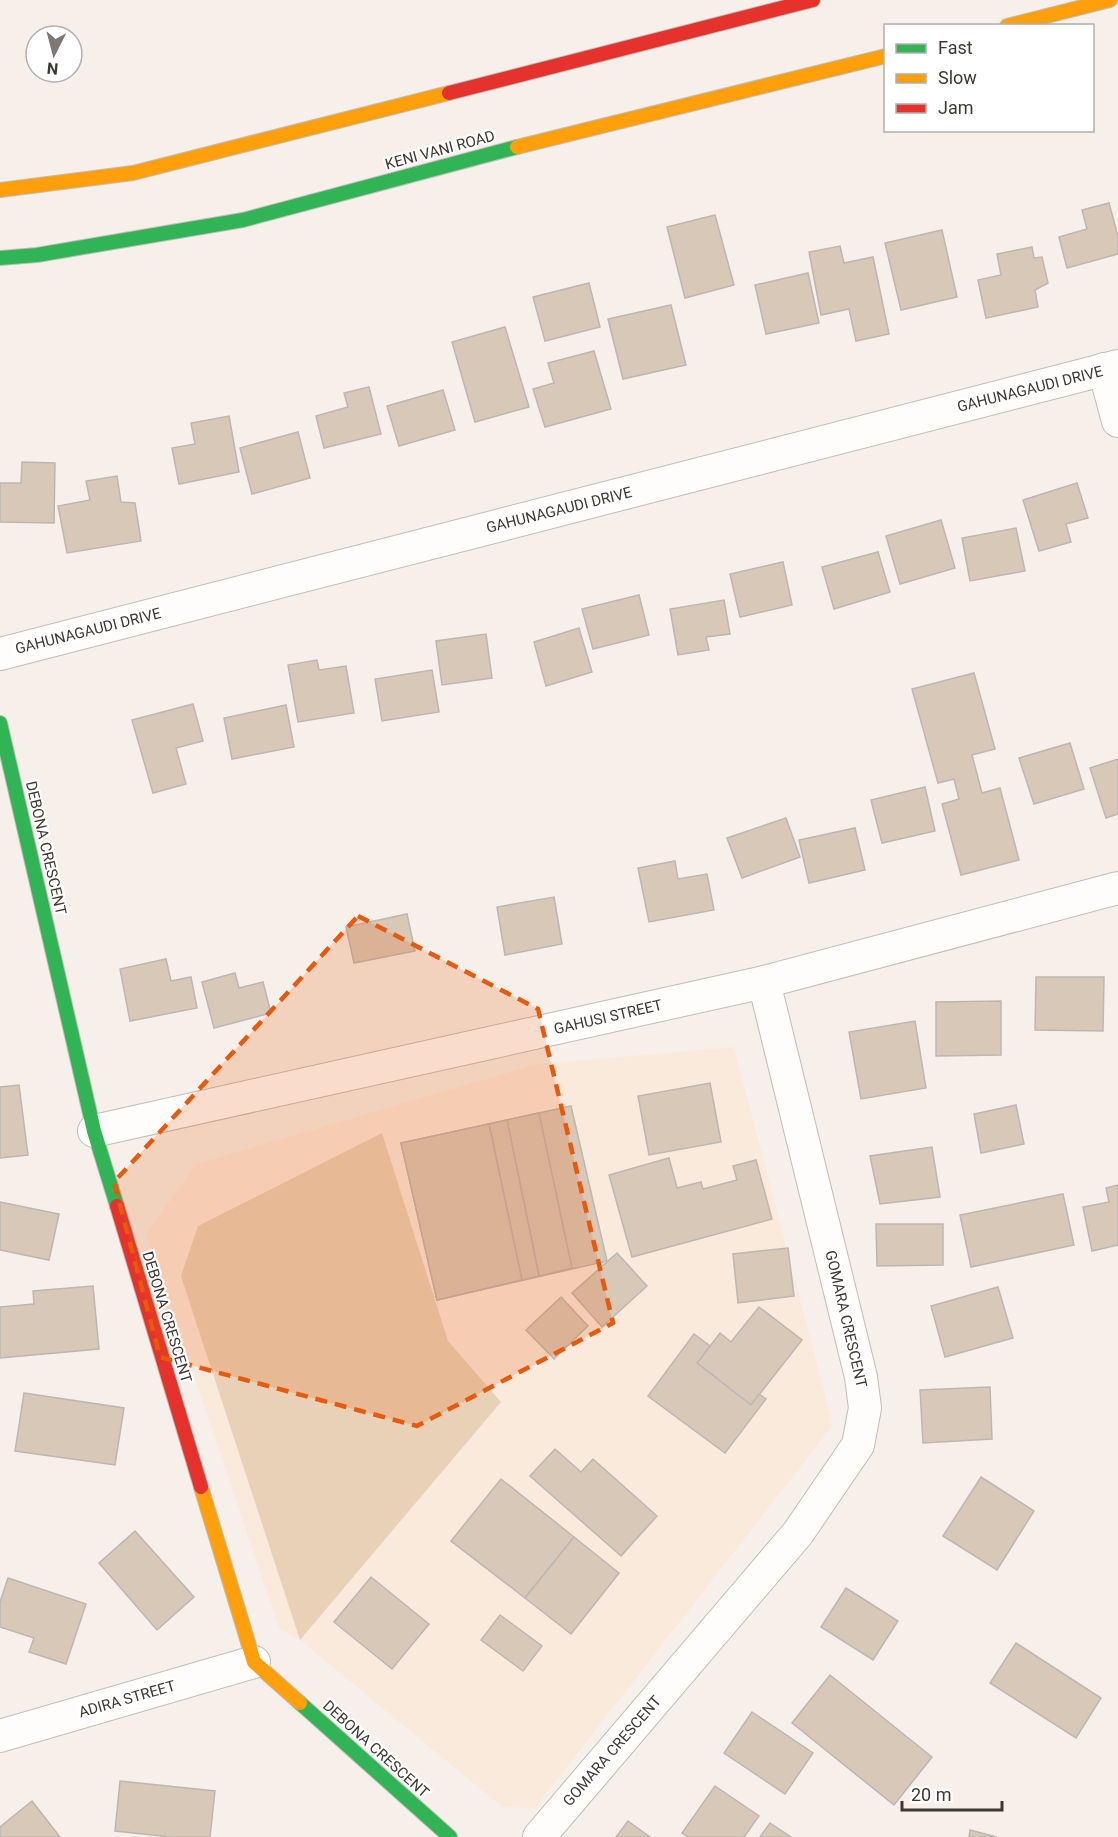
<svg xmlns="http://www.w3.org/2000/svg" width="1118" height="1837" font-family="Roboto,sans-serif">
<style>
.built{fill:#faeadc}
.green{fill:#e9d1b8}
.building{fill:#d8c8b8;stroke:#bdb6b1;stroke-width:1.5}
.lines{fill:none;stroke-linecap:round;stroke-linejoin:round}
.street-casing{stroke:#c2bcb6;stroke-width:34}
.fast-casing{stroke:#c2bcb6;stroke-width:16}
.slow-casing{stroke:#c2bcb6;stroke-width:16}
.jam-casing{stroke:#c2bcb6;stroke-width:16}
.street{stroke:#fefdfc;stroke-width:32}
.fast{stroke:#30b455;stroke-width:14}
.slow{stroke:#ff9f0a;stroke-width:14}
.jam{stroke:#e5322d;stroke-width:14}
.marked{fill:#e8590c;fill-opacity:0.2;stroke:#e8590c;stroke-width:4.5;stroke-dasharray:12 8;stroke-linejoin:round}
.labels{text-anchor:middle;stroke-width:4.5;stroke-linejoin:round;paint-order:stroke}
.street-label{font-size:15px;fill:#3e3832;stroke:#fff}
</style>
<rect width="100%" height="100%" fill="#f7f0ea"/>
<polygon class="built" points="734,1047 833,1425 535,1808 502,1807 300,1640 279,1628 146,1234 196,1164 537,1064"/>
<polygon class="green" points="382,1133 448,1341 501,1402 300,1640 181,1276 198,1226"/>
<g class="building">
<polygon points="1109,203 1118,236 1118,254 1067,268 1059,237 1087,229 1082,210"/>
<polygon points="715,215 734,285 685,298 667,227"/>
<polygon points="942,230 957,297 901,310 885,243"/>
<polygon points="840,246 844,263 873,257 889,334 856,341 849,309 821,315 809,252"/>
<polygon points="1032,247 1034,258 1042,257 1048,283 1035,290 1038,307 986,318 978,280 1001,275 997,254"/>
<polygon points="808,273 819,323 766,334 755,285"/>
<polygon points="589,283 600,327 545,341 533,297"/>
<polygon points="671,305 686,365 623,379 608,319"/>
<polygon points="505,327 529,407 475,422 452,342"/>
<polygon points="594,351 611,409 545,427 533,389 554,383 548,363"/>
<polygon points="369,387 381,434 324,448 316,416 348,407 344,393"/>
<polygon points="443,390 455,430 399,446 387,406"/>
<polygon points="229,416 239,472 179,484 172,448 195,444 191,423"/>
<polygon points="298,432 310,478 252,494 240,448"/>
<polygon points="22,462 55,463 54,523 0,522 0,483 21,483"/>
<polygon points="117,476 121,502 135,503 141,541 67,553 58,506 90,500 86,481"/>
<polygon points="1077,483 1088,518 1066,524 1071,542 1039,551 1023,500"/>
<polygon points="941,520 955,568 900,584 886,536"/>
<polygon points="1016,528 1025,571 970,581 962,538"/>
<polygon points="878,552 890,592 834,609 822,567"/>
<polygon points="783,562 792,605 740,617 730,574"/>
<polygon points="639,595 649,635 593,649 582,609"/>
<polygon points="724,600 730,634 706,637 709,650 678,655 670,609"/>
<polygon points="579,628 592,672 546,686 534,642"/>
<polygon points="486,634 492,678 442,685 436,641"/>
<polygon points="317,660 319,670 346,666 354,713 298,722 288,665"/>
<polygon points="432,670 439,712 382,721 375,679"/>
<polygon points="974,673 995,749 972,755 982,793 1000,788 1019,860 961,875 942,804 959,799 954,779 938,783 912,689"/>
<polygon points="193,704 203,741 176,748 186,784 153,793 132,720"/>
<polygon points="286,705 294,747 232,759 224,718"/>
<polygon points="1070,743 1084,789 1034,804 1019,758"/>
<polygon points="1118,759 1118,814 1106,818 1090,768"/>
<polygon points="925,787 935,831 882,843 871,800"/>
<polygon points="786,818 800,857 742,878 727,838"/>
<polygon points="855,828 865,870 809,883 799,840"/>
<polygon points="675,861 678,879 707,874 714,910 649,922 638,868"/>
<polygon points="554,897 562,944 505,955 497,907"/>
<polygon points="407,914 415,951 354,963 346,927"/>
<polygon points="166,959 171,981 191,977 197,1008 130,1021 120,969"/>
<polygon points="235,973 239,988 263,982 271,1013 214,1028 202,982"/>
<polygon points="1036,977 1104,977 1103,1031 1035,1030"/>
<polygon points="1001,1001 1001,1055 936,1056 936,1002"/>
<polygon points="915,1021 926,1088 861,1099 849,1032"/>
<polygon points="710,1083 721,1142 649,1155 638,1096"/>
<polygon points="19,1085 28,1155 0,1158 0,1087"/>
<polygon points="1016,1105 1024,1144 981,1153 974,1114"/>
<polygon points="571,1106 607,1261 437,1300 401,1143"/>
<polygon points="539,1113 572,1268 539,1276 507,1120"/>
<polygon points="507,1120 539,1276 522,1280 489,1124"/>
<polygon points="489,1124 522,1280 437,1300 401,1143"/>
<polygon points="932,1147 940,1197 880,1204 870,1156"/>
<polygon points="669,1158 677,1188 701,1182 703,1189 737,1180 733,1166 756,1160 772,1219 632,1257 609,1175"/>
<polygon points="1118,1185 1118,1245 1092,1251 1083,1207 1109,1202 1106,1188"/>
<polygon points="1063,1194 1074,1245 971,1267 960,1215"/>
<polygon points="0,1202 59,1214 49,1260 0,1250"/>
<polygon points="876,1224 943,1224 943,1265 877,1266"/>
<polygon points="788,1248 794,1296 738,1303 733,1254"/>
<polygon points="617,1253 647,1286 602,1327 572,1293"/>
<polygon points="93,1286 99,1349 0,1358 0,1307 34,1304 33,1291"/>
<polygon points="998,1287 1013,1338 945,1357 931,1306"/>
<polygon points="561,1297 588,1326 554,1359 526,1330"/>
<polygon points="759,1307 802,1340 751,1405 697,1363 720,1333 731,1342"/>
<polygon points="694,1334 710,1346 697,1363 751,1405 759,1394 766,1399 725,1453 648,1396"/>
<polygon points="990,1387 992,1439 923,1443 920,1390"/>
<polygon points="24,1393 124,1408 115,1465 15,1451"/>
<polygon points="555,1449 581,1472 593,1459 657,1516 621,1556 530,1476"/>
<polygon points="981,1477 1034,1511 997,1570 943,1536"/>
<polygon points="501,1479 574,1537 525,1598 451,1541"/>
<polygon points="135,1531 194,1597 157,1630 99,1563"/>
<polygon points="574,1537 619,1573 571,1634 525,1598"/>
<polygon points="371,1577 429,1624 392,1669 334,1622"/>
<polygon points="8,1578 86,1604 66,1664 29,1652 34,1638 0,1627 0,1602"/>
<polygon points="846,1588 898,1621 873,1660 821,1627"/>
<polygon points="500,1615 542,1646 523,1671 481,1640"/>
<polygon points="1016,1643 1101,1698 1076,1738 990,1683"/>
<polygon points="830,1675 932,1757 894,1805 792,1723"/>
<polygon points="752,1712 813,1753 785,1794 724,1753"/>
<polygon points="120,1781 215,1791 210,1837 171,1837 115,1831"/>
<polygon points="715,1786 759,1816 744,1837 688,1837 682,1833"/>
<polygon points="32,1801 60,1837 0,1837 0,1827"/>
<polygon points="628,1821 650,1837 616,1837"/>
<polygon points="770,1823 791,1837 760,1837"/>
<polygon points="970,1830 997,1837 969,1837"/>
</g>
<g class="lines">
<defs>
<g id="street">
<polyline points="1104,369 1118,421"/>
<polyline points="0,654 1118,366"/>
<polyline points="94,1131 764,982 1118,888"/>
<polyline points="0,1736 254,1662"/>
<polyline points="539,1837 798,1533 858,1445 865,1408 861,1377 764,982"/>
</g>
<g id="fast">
<polyline points="0,258 37,255 243,220 517,147"/>
<polyline points="0,723 94,1131 117,1206"/>
<polyline points="300,1703 450,1837"/>
</g>
<g id="slow">
<polyline points="1007,26 1110,0"/>
<polyline points="517,147 886,56"/>
<polyline points="0,190 133,173 449,93"/>
<polyline points="201,1487 254,1662 300,1703"/>
</g>
<g id="jam">
<polyline points="449,93 813,0"/>
<polyline points="117,1206 201,1487"/>
</g>
</defs>
<use href="#street" class="street-casing"/>
<use href="#fast" class="fast-casing"/>
<use href="#slow" class="slow-casing"/>
<use href="#jam" class="jam-casing"/>
<use href="#street" class="street"/>
<use href="#fast" class="fast"/>
<use href="#slow" class="slow"/>
<use href="#jam" class="jam"/>
</g>
<path class="marked" d="M358 916 538 1009 613 1323 417 1426 160 1357 114 1182Z"/>
<g class="labels">
<g class="street-label">
<text transform="translate(440 150) rotate(-15)" y="5">KENI VANI ROAD</text>
<text transform="translate(1030 389) rotate(-14)" y="5">GAHUNAGAUDI DRIVE</text>
<text transform="translate(559 510) rotate(-14)" y="5">GAHUNAGAUDI DRIVE</text>
<text transform="translate(88 631) rotate(-14)" y="5">GAHUNAGAUDI DRIVE</text>
<text transform="translate(46 848) rotate(77)" y="5">DEBONA CRESCENT</text>
<text transform="translate(608 1017) rotate(-13)" y="5">GAHUSI STREET</text>
<text transform="translate(167 1317) rotate(73)" y="5">DEBONA CRESCENT</text>
<text transform="translate(846 1319) rotate(77)" y="5">GOMARA CRESCENT</text>
<text transform="translate(127 1699) rotate(-16)" y="5">ADIRA STREET</text>
<text transform="translate(376 1749) rotate(42)" y="5">DEBONA CRESCENT</text>
<text transform="translate(612 1751) rotate(-49)" y="5">GOMARA CRESCENT</text>
</g>
</g>
<rect x="884" y="24" width="210" height="108" fill="#ffffff" stroke="#b2afad" stroke-width="1.5"/>
<rect x="896" y="44" width="30" height="9" fill="#30b455" stroke="#b2afad" stroke-width="1.5"/>
<text x="938" y="54" font-size="18" fill="#3e3832">Fast</text>
<rect x="896" y="74" width="30" height="9" fill="#ff9f0a" stroke="#b2afad" stroke-width="1.5"/>
<text x="938" y="84" font-size="18" fill="#3e3832">Slow</text>
<rect x="896" y="104" width="30" height="9" fill="#e5322d" stroke="#b2afad" stroke-width="1.5"/>
<text x="938" y="114" font-size="18" fill="#3e3832">Jam</text>
<g transform="translate(54 54) rotate(186)"><circle r="28" fill="#ffffff" stroke="#b2afad" stroke-width="1.5"/>
<path d="M0-4.5L10 22L0 15L-10 22Z" fill="#7f7872"/>
<text y="-9" font-size="16" font-weight="bold" text-anchor="middle" fill="#3e3832">N</text>
</g>
<path d="M902 1801v9h100v-9" fill="none" stroke="#3e3832" stroke-width="3"/>
<text x="911" y="1801" font-size="18" fill="#3e3832" stroke="#ffffff" stroke-width="4.5" paint-order="stroke">20 m</text>
</svg>
